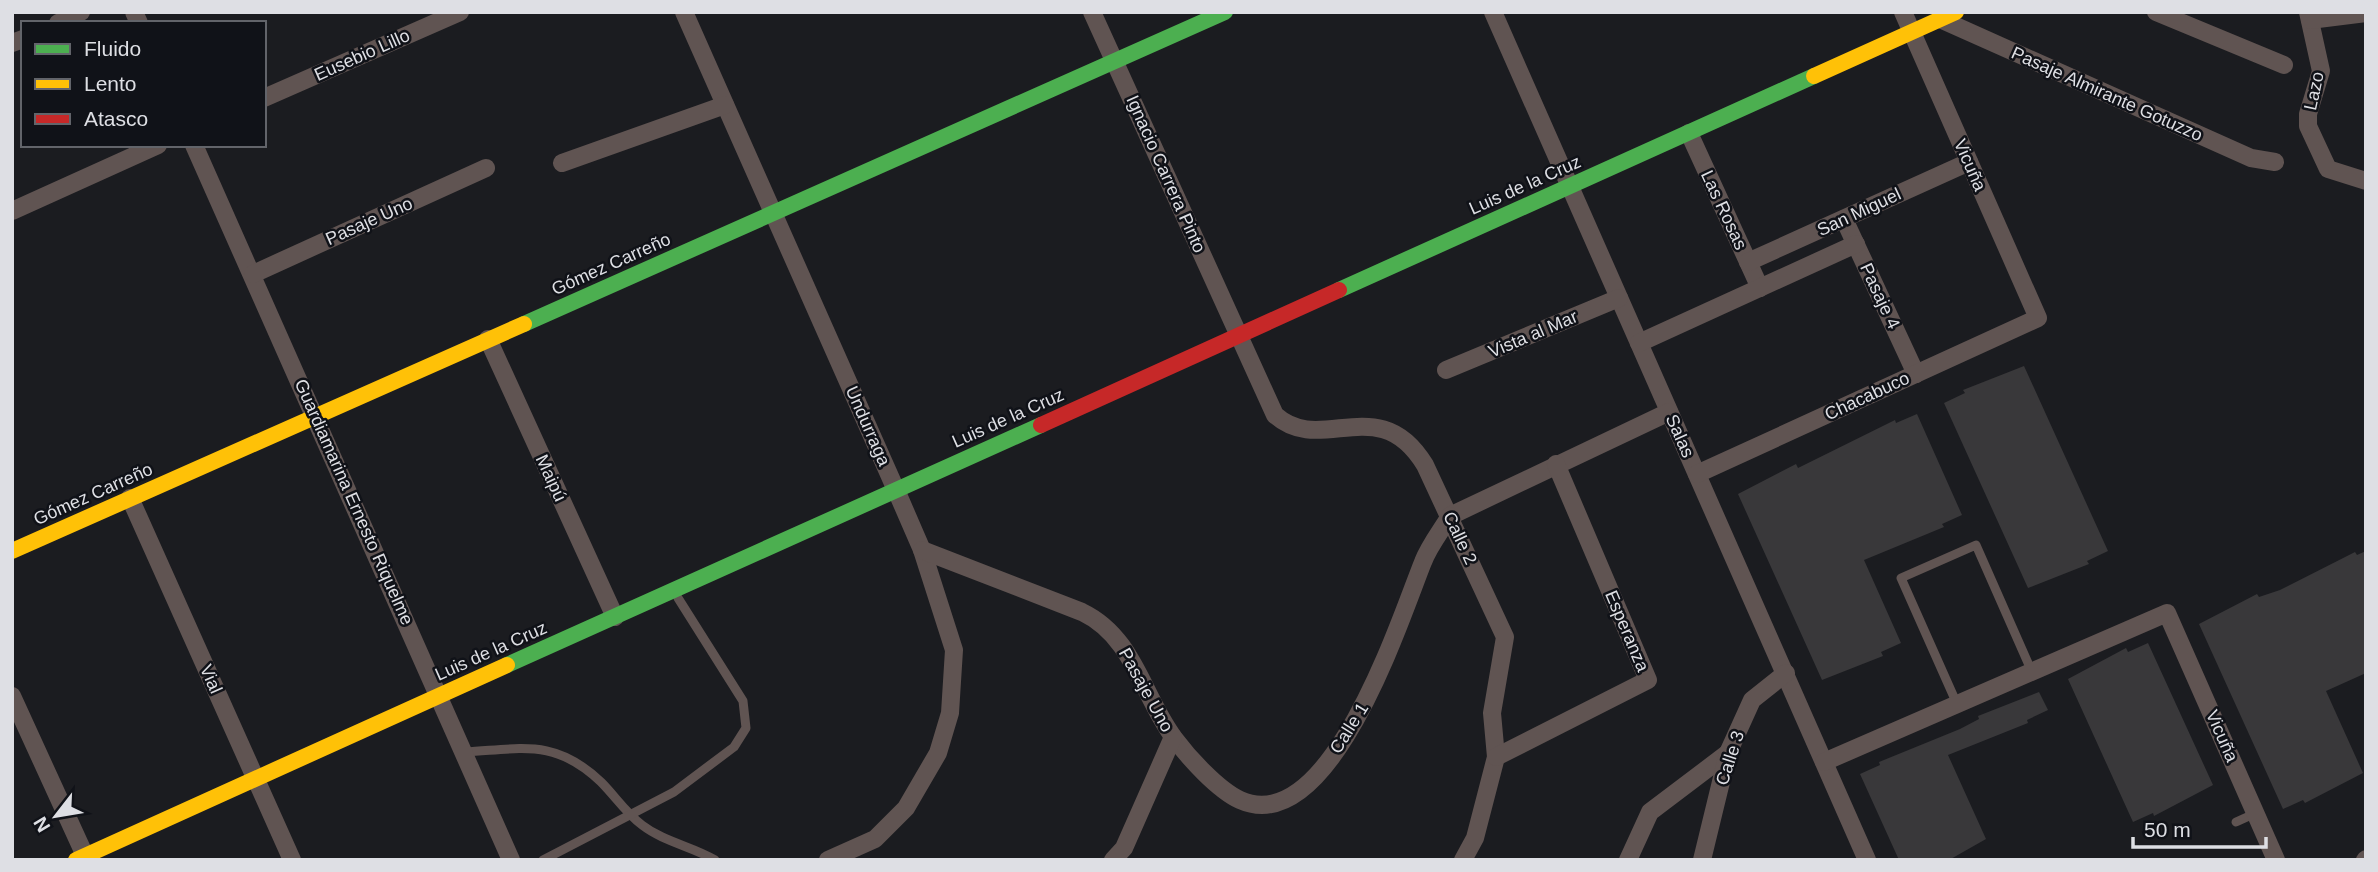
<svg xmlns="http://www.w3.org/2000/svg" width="2378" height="872" font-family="Helvetica,sans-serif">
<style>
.building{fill:#39383a}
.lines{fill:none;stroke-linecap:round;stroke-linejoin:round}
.lane{stroke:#605452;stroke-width:9}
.street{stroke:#605452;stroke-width:18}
.fast{stroke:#4caf50;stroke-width:16}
.slow{stroke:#ffc107;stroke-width:16}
.jam{stroke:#c62828;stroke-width:16}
.labels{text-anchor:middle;stroke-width:5;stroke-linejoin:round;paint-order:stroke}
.street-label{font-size:18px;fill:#dedfe4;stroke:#101218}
</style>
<rect width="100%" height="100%" fill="#1b1c20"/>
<g class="building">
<polygon points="2024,366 2108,551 2087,561 2089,564 2028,588 1944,403 1965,393 1963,390"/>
<polygon points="1917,414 1962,515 1942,524 1944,527 1864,560 1901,643 1881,652 1883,656 1822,680 1738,494 1796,464 1798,468 1895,420 1896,423"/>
<polygon points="2366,551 2366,673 2326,691 2363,773 2305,803 2303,800 2283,809 2199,624 2257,594 2259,597 2280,590 2355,552 2357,555"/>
<polygon points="2148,643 2213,785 2154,816 2153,813 2133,822 2068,679 2126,648 2128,652"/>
<polygon points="2039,692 2048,710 2027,720 2028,723 1948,755 1986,839 1949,860 1899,860 1860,774 1880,765 1879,762 1960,729 1979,719 1978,716"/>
</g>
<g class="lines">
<g class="lane">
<polyline points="1957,704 1901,578 1976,545 2032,672"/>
<path d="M465 752C522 749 555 738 601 782 615 796 626 813 642 825 664 842 691 846 715 860"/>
<polyline points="2236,822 2256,813"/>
<polyline points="543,860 674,792 734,747 746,728 743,701 678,598"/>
</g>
<g class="street">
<polyline points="134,12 139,23"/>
<polyline points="684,12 896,490 922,550 954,650 950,713 938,753 906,808 875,839 828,860"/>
<path d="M1092 12 1275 415C1321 457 1379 389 1425 465L1505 637 1492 713 1496 757 1475 838 1463 860"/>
<polyline points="1493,12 1867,860"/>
<polyline points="2156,12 2284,65"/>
<polyline points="2308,12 2321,71 2308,114 2308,126 2328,169 2366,181"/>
<polyline points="1940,19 2251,158 2275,162"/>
<polyline points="2310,20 2366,13"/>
<polyline points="58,23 81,12"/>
<polyline points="12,43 23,39"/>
<polyline points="264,98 460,12"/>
<polyline points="1689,133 1760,288"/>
<polyline points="194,145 511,860"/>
<polyline points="562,163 725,105"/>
<polyline points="12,211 158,145"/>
<polyline points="1844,219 1916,374"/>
<polyline points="1748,262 1969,162"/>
<polyline points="253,274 486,168"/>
<polyline points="488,339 615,617"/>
<polyline points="1639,343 1856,244"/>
<polyline points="1446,370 1619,298"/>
<polyline points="1697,474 2038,318 1903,12"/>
<polyline points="130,498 292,860"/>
<polyline points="1450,516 1669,412"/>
<path d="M922 550 1082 612C1134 637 1142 695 1174 738 1189 758 1218 790 1240 800 1330 840 1400 619 1423 562 1429 546 1441 531 1450 516"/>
<polyline points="12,696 87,860"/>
<polyline points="1496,757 1648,680 1556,464"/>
<polyline points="1824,762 2167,613 2276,860"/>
<polyline points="1113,860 1124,848 1173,737"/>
<polyline points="1628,860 1650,812 1728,753"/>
<polyline points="1702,860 1728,753 1752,700 1786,673"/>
<polyline points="2365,860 2366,859"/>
</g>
<g class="fast">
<polyline points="1339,290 1814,76"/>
<polyline points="524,324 1225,12"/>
<polyline points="507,665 1041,425"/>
</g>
<g class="slow">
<polyline points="1814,76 1956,12"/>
<polyline points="12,551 524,324"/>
<polyline points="76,860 507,665"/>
</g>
<polyline class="jam" points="1041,425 1339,290"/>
</g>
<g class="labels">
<g class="street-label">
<text transform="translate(362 55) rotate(-24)" y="6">Eusebio Lillo</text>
<text transform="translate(2314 91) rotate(-78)" y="6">Lazo</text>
<text transform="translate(2107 94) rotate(24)" y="6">Pasaje Almirante Gotuzzo</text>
<text transform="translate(1970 165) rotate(66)" y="6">Vicuña</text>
<text transform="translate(1166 174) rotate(66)" y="6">Ignacio Carrera Pinto</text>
<text transform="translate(1525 185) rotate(-24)" y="6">Luis de la Cruz</text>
<text transform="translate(1724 210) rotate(65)" y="6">Las Rosas</text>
<text transform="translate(1859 212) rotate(-25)" y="6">San Miguel</text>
<text transform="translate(369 221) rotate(-24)" y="6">Pasaje Uno</text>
<text transform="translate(611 264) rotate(-24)" y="6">Gómez Carreño</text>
<text transform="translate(1880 296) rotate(65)" y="6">Pasaje 4</text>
<text transform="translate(1533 334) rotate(-23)" y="6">Vista al Mar</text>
<text transform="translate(1867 396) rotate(-25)" y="6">Chacabuco</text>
<text transform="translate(1008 418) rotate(-24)" y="6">Luis de la Cruz</text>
<text transform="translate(868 426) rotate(66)" y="6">Undurraga</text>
<text transform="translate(1680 436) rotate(66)" y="6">Salas</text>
<text transform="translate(551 478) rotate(65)" y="6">Maipú</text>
<text transform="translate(93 494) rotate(-24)" y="6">Gómez Carreño</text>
<text transform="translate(354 502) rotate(66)" y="6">Guardiamarina Ernesto Riquelme</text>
<text transform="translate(1460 538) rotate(65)" y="6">Calle 2</text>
<text transform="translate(1627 631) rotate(67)" y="6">Esperanza</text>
<text transform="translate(491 651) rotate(-24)" y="6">Luis de la Cruz</text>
<text transform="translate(211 679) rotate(66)" y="6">Vial</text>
<text transform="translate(1146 690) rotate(61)" y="6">Pasaje Uno</text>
<text transform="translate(1349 728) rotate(-58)" y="6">Calle 1</text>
<text transform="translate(2222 736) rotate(66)" y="6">Vicuña</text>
<text transform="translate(1730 758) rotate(-72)" y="6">Calle 3</text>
</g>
</g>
<rect width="2378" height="872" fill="none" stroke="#dedfe4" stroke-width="28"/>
<rect x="21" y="21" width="245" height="126" fill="#101218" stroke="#62646a" stroke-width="2"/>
<rect x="35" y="44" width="35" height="10" fill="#4caf50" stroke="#62646a" stroke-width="2"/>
<text x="84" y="56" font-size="21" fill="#dedfe4">Fluido</text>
<rect x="35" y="79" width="35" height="10" fill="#ffc107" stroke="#62646a" stroke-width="2"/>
<text x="84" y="91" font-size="21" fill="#dedfe4">Lento</text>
<rect x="35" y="114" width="35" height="10" fill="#c62828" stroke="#62646a" stroke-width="2"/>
<text x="84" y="126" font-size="21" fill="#dedfe4">Atasco</text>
<g transform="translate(56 816) rotate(239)" stroke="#101218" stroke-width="5" paint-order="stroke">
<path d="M0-5L12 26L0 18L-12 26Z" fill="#dedfe4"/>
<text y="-10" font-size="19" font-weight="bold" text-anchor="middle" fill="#dedfe4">N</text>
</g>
<path d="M2133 837v10h133v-10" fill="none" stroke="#dedfe4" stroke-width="3.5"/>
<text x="2144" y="837" font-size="21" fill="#dedfe4" stroke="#101218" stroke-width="5" paint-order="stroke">50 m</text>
</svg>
